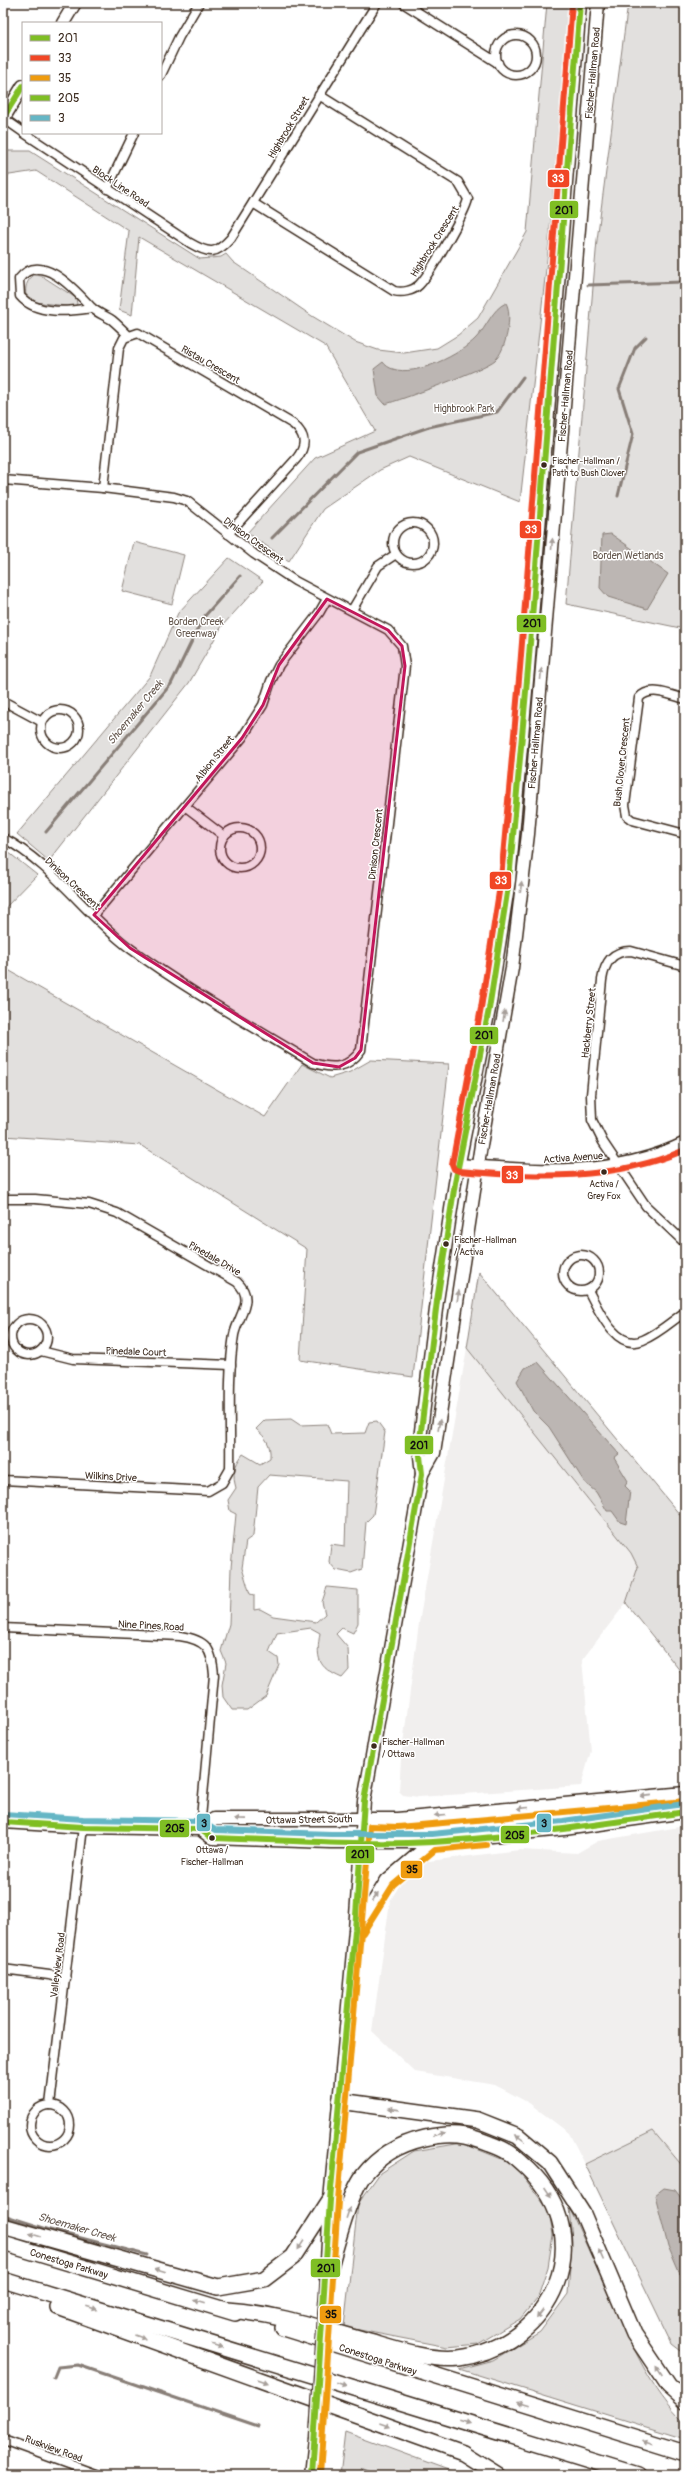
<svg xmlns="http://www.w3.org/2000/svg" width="688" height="2478" font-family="Pangolin,sans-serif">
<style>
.built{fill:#f1efee}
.green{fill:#e2e0de;stroke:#8e857e}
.water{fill:#bcb6b3;stroke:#887e77}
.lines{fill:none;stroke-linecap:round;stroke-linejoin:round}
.stream{stroke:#887e77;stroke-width:3}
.minor-casing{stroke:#3b2a1e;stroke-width:11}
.secondary-casing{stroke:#3b2a1e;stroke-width:15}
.motorway-casing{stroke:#3b2a1e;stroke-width:18}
.minor{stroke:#fff;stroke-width:8}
.secondary{stroke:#fff;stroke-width:12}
.motorway{stroke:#fff;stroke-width:15}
.secondary-bridge-casing{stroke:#3b2a1e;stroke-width:15;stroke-linecap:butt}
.secondary-bridge{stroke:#fff;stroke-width:12}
.bus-1-casing{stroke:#fff;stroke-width:9}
.bus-2-casing{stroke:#fff;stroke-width:9}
.bus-3-casing{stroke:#fff;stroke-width:9}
.bus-4-casing{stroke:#fff;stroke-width:9}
.bus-5-casing{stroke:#fff;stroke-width:9}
.bus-1{stroke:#7fbe24;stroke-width:6}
.bus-2{stroke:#f14625;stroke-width:6}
.bus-3{stroke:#ef9b0e;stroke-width:6}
.bus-4{stroke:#7fbe24;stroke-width:6}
.bus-5{stroke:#65b6c5;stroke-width:6}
.oneway{fill:#a79f9a}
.marked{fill:#c2185b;fill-opacity:0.2;stroke:#c2185b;stroke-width:3;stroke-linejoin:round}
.bus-dot{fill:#3b2a1e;stroke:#fff;stroke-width:1.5}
.labels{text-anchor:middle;stroke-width:3;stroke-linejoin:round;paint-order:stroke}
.bus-label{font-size:9px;fill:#3b2a1e;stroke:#fff;text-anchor:start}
.street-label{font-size:10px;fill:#3b2a1e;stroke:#fff}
.park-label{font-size:10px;fill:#65584e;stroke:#fff}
.water-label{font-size:11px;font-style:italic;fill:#685b52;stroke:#fff}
.line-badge{stroke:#fff;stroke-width:1.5}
.badge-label{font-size:11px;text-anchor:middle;font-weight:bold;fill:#fff}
.pale-badge-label{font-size:11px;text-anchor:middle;font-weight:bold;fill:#111}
</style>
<rect width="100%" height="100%" fill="#fff"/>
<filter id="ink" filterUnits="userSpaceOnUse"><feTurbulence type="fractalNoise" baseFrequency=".025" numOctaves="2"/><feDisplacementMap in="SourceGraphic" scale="8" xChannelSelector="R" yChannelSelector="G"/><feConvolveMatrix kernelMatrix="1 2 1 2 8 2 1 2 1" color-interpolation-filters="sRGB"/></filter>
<g filter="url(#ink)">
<g class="built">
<polygon points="467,1348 631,1553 638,1567 626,1603 582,1660 591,1751 581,1786 419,1797 403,1795 399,1791 401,1759 419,1623"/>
<polygon points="685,1826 685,2169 653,2131 585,2164 569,2133 529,2103 495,2085 415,2072 372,2031 390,1901 401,1883 421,1862 520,1850 577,1853 598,1841"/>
</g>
<g class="green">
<polygon points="547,3 569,3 548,251 520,502 409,457 380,470 323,509 289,561 247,533 315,458 375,431 325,346 139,237 132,315 119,310 129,231 36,171 3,176 3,156 7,151 30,151 200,259 221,257 226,254 233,262 312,316 355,342 378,350 404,353 437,348 458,335 478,318 527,232"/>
<polygon points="628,3 685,3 685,629 566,604 597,240"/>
<path d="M34 275 42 276 76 298 77 304 74 307 34 302 26 296C25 287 26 281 34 275Z"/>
<polygon points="134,542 184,555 172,604 122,591"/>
<polygon points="229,558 263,581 222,626 189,683 49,861 17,834 150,676 178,613"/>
<polygon points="3,848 37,875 3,910"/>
<polygon points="3,967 265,1117 302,1064 330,1078 350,1072 371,1060 449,1064 413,1377 300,1360 307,1249 140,1145 3,1136"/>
<polygon points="479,1272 685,1521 685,1677 626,1603 638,1567 631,1553 467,1348"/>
<path d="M291 1419 300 1425 327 1424 331 1434 365 1433 369 1422 377 1421 385 1432 373 1515 366 1522 362 1569 351 1573 336 1570 329 1562 331 1544 345 1546 347 1481 269 1475 258 1487 253 1536 246 1541 242 1568 250 1594 254 1595V1610L260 1609 273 1616 316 1622 325 1614 322 1602 327 1587 358 1590V1623L353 1633 342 1628 336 1634 348 1648 349 1670 342 1678C317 1667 316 1658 320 1633L311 1628 277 1633 269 1652 278 1658 279 1665 266 1696 247 1710H232L223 1697 222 1685 226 1663 221 1651 229 1624 231 1568 236 1514 230 1511 228 1500 236 1488C232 1474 234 1466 243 1454L260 1464 270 1458C271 1444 266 1438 256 1429L265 1420Z"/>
<polygon points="653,2131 685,2169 685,2354 672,2344 585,2164"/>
<polygon points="462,2143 514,2164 549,2211 553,2235 548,2267 538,2297 520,2319 478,2344 447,2347 344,2327 358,2204 380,2173 414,2151"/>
<path d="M569 2207C584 2239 598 2272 613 2304 632 2345 651 2391 685 2423V2439L459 2369 493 2360 540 2332 568 2294 572 2241Z"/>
<polygon points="345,2432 451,2471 459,2475 340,2475"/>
</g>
<g class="water">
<path d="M506 303C513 314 506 351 495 360 485 369 399 401 385 404L378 396 374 369 383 362C385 365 389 368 393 369 416 377 461 354 476 338 487 327 492 309 506 303Z"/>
<polygon points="611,534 668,574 647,609 608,597 600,588 602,535"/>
<polygon points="538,1362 619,1454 614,1458 628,1481 625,1486 630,1491 626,1524 620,1522 612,1511 607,1511 596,1492 585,1483 549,1427 533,1411 517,1381 525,1368"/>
<polygon points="664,2188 675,2190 685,2203 685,2286 668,2246 655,2195"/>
</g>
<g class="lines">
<g class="stream">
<polyline points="588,285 684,282"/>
<polyline points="618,496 633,434 619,389 635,348 646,337"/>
<polyline points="272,538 357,452 429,427 497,412 523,377"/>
<polyline points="46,832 171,684 203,618 240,576"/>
<polyline points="3,2215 50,2230 147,2255"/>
<polyline points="54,2377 58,2367 78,2365 258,2426"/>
<polyline points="362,2469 378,2475"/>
</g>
<defs>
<g id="minor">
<polyline points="403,3 498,63"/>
<circle cx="516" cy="55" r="20"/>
<polyline points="161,75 179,37 199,3"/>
<polyline points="3,118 23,132"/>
<path d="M24 133 190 243C209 254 216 255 231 238L377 3"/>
<polyline points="107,189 134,133"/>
<path d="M253 203 394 291C402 293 413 291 419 285 430 274 465 213 468 199L458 182 319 95"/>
<path d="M92 308C70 311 37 316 20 296L19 279C41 250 76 291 91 307 97 313 106 316 112 320 118 325 123 330 128 335"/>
<path d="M3 480 103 488 174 497 187 501 254 554 295 581 388 630 402 646 405 666 361 1050C348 1069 333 1069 313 1063 252 1026 188 991 131 949 86 916 53 864 3 838"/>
<path d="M103 488 119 348 124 338 138 333 293 424C306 435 307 445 297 458L228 534"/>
<circle cx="413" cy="543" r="20"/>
<polyline points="352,610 378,566 396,554"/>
<path d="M685 699C671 695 650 685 639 698L625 805 627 816 632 820 685 834"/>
<polyline points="3,701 42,722"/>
<circle cx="60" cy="729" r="19"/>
<polyline points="186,807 224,836"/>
<circle cx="240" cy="848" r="20"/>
<polyline points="94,915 242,738 263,705 271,681 279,665 319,613 327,599"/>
<path d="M685 966 631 951C612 951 605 962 602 980L591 1095 592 1120 603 1142 646 1206 685 1243"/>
<path d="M460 1163C535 1170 615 1176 685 1141"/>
<path d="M3 1199H35L89 1204 117 1213 237 1282C256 1300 238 1315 234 1335 227 1378 231 1425 230 1469L222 1483 208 1491 3 1480"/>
<circle cx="581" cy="1273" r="18"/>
<path d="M588 1290C598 1309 616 1352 643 1340 658 1334 672 1321 685 1312"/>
<circle cx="29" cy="1337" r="18"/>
<polyline points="41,1351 73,1359 231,1365"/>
<path d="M3 1628 180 1636C206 1640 212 1648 214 1675L200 1829"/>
<polyline points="3,1969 49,1975 66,1979"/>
<polyline points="50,2105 83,1827"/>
<circle cx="50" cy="2125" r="20"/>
<polyline points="3,2440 99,2475"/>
</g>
<g id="secondary">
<polyline points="63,23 75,3"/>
<polyline points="3,119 23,86"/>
<polyline points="422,1474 434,1453 481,1145 512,968 528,834 598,3"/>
<polyline points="3,1822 83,1827 200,1829 212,1838 331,1842 432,1842 564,1829 685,1812"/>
<polyline points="200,1829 214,1819 397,1819 685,1793"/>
<polyline points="357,1928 387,1880 432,1842"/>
<polyline points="327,2261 330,2200 355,1930 364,1801 422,1474 419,1447 437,1301 455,1183 489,1009 509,880 528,669 580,3"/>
<polyline points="312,2475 316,2438"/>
</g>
<g id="motorway">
<polyline points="340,2101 478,2120 518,2136 550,2163 583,2214 634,2334 669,2386 685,2400"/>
<polyline points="3,2226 218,2287 264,2279 293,2257 330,2200"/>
<polyline points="3,2243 235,2313"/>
<polyline points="3,2280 638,2475"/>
<polyline points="58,2307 463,2453 498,2475"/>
<path d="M227 2310C277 2313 325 2330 373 2343 400 2351 431 2361 459 2358 553 2345 600 2239 529 2170 514 2156 510 2151 490 2144 465 2134 451 2132 425 2138 399 2144 379 2155 363 2176 348 2197 335 2250 327 2277"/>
<polyline points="283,2328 685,2453"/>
</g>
</defs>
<use href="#minor" class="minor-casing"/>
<use href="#secondary" class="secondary-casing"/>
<use href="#motorway" class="motorway-casing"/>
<use href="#minor" class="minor"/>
<use href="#secondary" class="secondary"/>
<use href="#motorway" class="motorway"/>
<defs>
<polyline id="secondary-bridge" points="316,2438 327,2277"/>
</defs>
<use href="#secondary-bridge" class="secondary-bridge-casing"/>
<use href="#secondary-bridge" class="secondary-bridge"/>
<defs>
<g id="bus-1">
<polyline points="3,118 23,86"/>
<polyline points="312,2475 330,2200 355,1930 364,1801 422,1474 419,1447 437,1301 455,1183 489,1009 509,880 528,669 580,3"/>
</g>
<path id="bus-2" d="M572 3 520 668 501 879 481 1008 452 1164 454 1169 459 1171C537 1178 612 1181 685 1150"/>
<g id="bus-3">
<polyline points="363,1933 393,1885 435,1850 486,1845"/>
<polyline points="320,2475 338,2201 370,1826 398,1827 685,1801"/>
</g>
<path id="bus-4" d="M3 1822 83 1827 200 1829 212 1838C285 1840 360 1846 433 1842 517 1837 601 1824 685 1812"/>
<polyline id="bus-5" points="3,1814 83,1819 201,1821 215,1830 331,1834 432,1834 563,1821 684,1804"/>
</defs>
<use href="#bus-1" class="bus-1-casing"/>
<use href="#bus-2" class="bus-2-casing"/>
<use href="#bus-3" class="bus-3-casing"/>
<use href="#bus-4" class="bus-4-casing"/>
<use href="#bus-5" class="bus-5-casing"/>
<use href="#bus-1" class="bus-1"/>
<use href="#bus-2" class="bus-2"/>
<use href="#bus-3" class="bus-3"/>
<use href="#bus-4" class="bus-4"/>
<use href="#bus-5" class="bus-5"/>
</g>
<defs><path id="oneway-solid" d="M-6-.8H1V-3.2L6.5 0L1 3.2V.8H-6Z"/></defs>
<g class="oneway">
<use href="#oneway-solid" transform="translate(552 544) rotate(-85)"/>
<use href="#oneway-solid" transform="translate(541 674) rotate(-85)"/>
<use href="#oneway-solid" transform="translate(521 887) rotate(-83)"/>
<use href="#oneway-solid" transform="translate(504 1016) rotate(-80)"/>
<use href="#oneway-solid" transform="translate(458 1296) rotate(-81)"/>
<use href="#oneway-solid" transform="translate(439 1425) rotate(-81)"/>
<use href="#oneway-solid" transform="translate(646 1796) rotate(174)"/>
<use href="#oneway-solid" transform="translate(523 1808) rotate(175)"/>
<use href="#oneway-solid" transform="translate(440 1815) rotate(175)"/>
<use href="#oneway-solid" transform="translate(240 1819) rotate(-179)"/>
<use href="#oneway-solid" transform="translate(375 1897) rotate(-55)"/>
<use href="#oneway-solid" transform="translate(394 2109) rotate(-172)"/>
<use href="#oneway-solid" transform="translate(439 2134) rotate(-13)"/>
<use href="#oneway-solid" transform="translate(520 2138) rotate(-145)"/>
<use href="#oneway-solid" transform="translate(548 2192) rotate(56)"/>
<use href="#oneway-solid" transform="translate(348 2213) rotate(-72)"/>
<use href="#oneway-solid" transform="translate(35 2235) rotate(-164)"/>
<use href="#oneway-solid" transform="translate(301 2245) rotate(123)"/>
<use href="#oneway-solid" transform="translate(601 2255) rotate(-114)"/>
<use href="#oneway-solid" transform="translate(160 2271) rotate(-164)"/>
<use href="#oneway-solid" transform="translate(199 2302) rotate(-163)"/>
<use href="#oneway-solid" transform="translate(92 2308) rotate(17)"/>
<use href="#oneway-solid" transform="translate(540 2314) rotate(127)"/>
<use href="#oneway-solid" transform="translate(140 2337) rotate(20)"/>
<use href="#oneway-solid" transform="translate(217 2346) rotate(17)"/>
<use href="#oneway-solid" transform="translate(659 2371) rotate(-123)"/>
<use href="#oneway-solid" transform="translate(263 2381) rotate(20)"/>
<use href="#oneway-solid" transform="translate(341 2384) rotate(17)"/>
<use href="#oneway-solid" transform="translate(523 2404) rotate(-163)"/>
<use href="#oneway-solid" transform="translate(465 2422) rotate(17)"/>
<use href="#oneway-solid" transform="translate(385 2425) rotate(20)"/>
<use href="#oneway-solid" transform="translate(648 2442) rotate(-163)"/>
</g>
</g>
<path class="marked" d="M327 599 388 630 402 646 405 666 361 1050 355 1058 339 1067 313 1063 130 948 94 915 242 738 263 705 279 665Z"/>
<g class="bus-dot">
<circle cx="544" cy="465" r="3.5"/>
<circle cx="604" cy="1172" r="3.5"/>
<circle cx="446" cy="1244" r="3.5"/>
<circle cx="374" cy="1746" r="3.5"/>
<circle cx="212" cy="1838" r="3.5"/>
</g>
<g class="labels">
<g class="bus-label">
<text x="552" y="464">Fischer-Hallman /<tspan x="552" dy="12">Path to Bush Clover</tspan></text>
<text x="604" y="1187" text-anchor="middle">Activa /<tspan x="604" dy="12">Grey Fox</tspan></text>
<text x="454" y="1243">Fischer-Hallman<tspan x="454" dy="12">/ Activa</tspan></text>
<text x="382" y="1745">Fischer-Hallman<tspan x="382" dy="12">/ Ottawa</tspan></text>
<text x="212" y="1853" text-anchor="middle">Ottawa /<tspan x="212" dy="12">Fischer-Hallman</tspan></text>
</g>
<g class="street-label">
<text transform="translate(592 73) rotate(-85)" y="4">Fischer-Hallman Road</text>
<text transform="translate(288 127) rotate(-59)" y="4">Highbrook Street</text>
<text transform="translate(121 186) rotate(34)" y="4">Block Line Road</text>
<text transform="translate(434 241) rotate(-58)" y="4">Highbrook Crescent</text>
<text transform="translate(211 364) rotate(30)" y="4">Ristau Crescent</text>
<text transform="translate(565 396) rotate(-85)" y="4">Fischer-Hallman Road</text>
<text transform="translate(254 540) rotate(36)" y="4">Dinison Crescent</text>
<text transform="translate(535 743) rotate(-85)" y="4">Fischer-Hallman Road</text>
<text transform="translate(214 758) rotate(-51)" y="4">Albion Street</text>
<text transform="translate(621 762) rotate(-84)" y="4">Bush Clover Crescent</text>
<text transform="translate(375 844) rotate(-84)" y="4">Dinison Crescent</text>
<text transform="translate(73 883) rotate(43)" y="4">Dinison Crescent</text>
<text transform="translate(588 1023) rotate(-84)" y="4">Hackberry Street</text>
<text transform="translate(489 1099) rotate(-80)" y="4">Fischer-Hallman Road</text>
<text transform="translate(573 1157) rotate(-4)" y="4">Activa Avenue</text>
<text transform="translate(215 1258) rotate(30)" y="4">Pinedale Drive</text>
<text transform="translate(136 1351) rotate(2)" y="4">Pinedale Court</text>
<text transform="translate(111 1476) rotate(3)" y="4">Wilkins Drive</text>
<text transform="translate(151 1625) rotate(3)" y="4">Nine Pines Road</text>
<text transform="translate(309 1819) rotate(-1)" y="4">Ottawa Street South</text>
<text transform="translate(57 1965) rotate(-83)" y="4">Valleyview Road</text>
<text transform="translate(69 2263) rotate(17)" y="4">Conestoga Parkway</text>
<text transform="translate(378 2359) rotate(18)" y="4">Conestoga Parkway</text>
<text transform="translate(54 2448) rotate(20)" y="4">Ruskview Road</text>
</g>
<g class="park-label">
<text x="464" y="412">Highbrook Park</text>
<text x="628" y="559">Borden Wetlands</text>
<text x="196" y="625">Borden Creek<tspan x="196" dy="12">Greenway</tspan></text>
</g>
<g class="water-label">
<text transform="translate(135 712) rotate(-50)" y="4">Shoemaker Creek</text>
<text transform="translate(77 2227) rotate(16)" y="4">Shoemaker Creek</text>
</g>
</g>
<g class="line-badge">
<rect x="547" y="169" width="23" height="19" rx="4" fill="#f14625"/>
<rect x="549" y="200" width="30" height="19" rx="4" fill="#7fbe24"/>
<rect x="519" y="520" width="23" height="19" rx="4" fill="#f14625"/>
<rect x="516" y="614" width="31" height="19" rx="4" fill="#7fbe24"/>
<rect x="489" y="871" width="23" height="19" rx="4" fill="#f14625"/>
<rect x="469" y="1026" width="30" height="19" rx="4" fill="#7fbe24"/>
<rect x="501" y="1165" width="23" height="19" rx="4" fill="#f14625"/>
<rect x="404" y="1435" width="30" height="20" rx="4" fill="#7fbe24"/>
<rect x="196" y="1813" width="15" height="19" rx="4" fill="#65b6c5"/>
<rect x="536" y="1813" width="16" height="20" rx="4" fill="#65b6c5"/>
<rect x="159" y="1819" width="31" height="19" rx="4" fill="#7fbe24"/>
<rect x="500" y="1825" width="30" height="19" rx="4" fill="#7fbe24"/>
<rect x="345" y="1845" width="30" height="19" rx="4" fill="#7fbe24"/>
<rect x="400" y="1860" width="23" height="19" rx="4" fill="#ef9b0e"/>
<rect x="310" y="2258" width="31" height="20" rx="4" fill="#7fbe24"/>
<rect x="319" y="2305" width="23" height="19" rx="4" fill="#ef9b0e"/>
</g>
<g class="badge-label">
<text x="558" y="182">33</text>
<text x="531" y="533">33</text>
<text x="501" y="884">33</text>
<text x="512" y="1179">33</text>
</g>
<g class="pale-badge-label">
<text x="564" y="214">201</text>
<text x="532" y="627">201</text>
<text x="484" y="1039">201</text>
<text x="419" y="1449">201</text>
<text x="204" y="1827">3</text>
<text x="544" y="1827">3</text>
<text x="175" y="1832">205</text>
<text x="515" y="1839">205</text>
<text x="360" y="1858">201</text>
<text x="412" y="1873">35</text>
<text x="326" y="2272">201</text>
<text x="331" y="2318">35</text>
</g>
<rect width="688" height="2478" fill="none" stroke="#fff" stroke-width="16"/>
<rect x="8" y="8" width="672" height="2462" fill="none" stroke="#3b2a1e" stroke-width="1.5" filter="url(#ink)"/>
<rect x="22" y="22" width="140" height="112" fill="#ffffff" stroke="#b1aaa5"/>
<rect x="30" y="35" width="20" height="6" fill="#7fbe24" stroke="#b1aaa5"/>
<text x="58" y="42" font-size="12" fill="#3b2a1e">201</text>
<rect x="30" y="55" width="20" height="6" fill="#f14625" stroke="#b1aaa5"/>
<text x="58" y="62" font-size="12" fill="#3b2a1e">33</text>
<rect x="30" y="75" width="20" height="6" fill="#ef9b0e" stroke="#b1aaa5"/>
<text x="58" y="82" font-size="12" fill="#3b2a1e">35</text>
<rect x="30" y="95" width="20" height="6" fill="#7fbe24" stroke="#b1aaa5"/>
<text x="58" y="102" font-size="12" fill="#3b2a1e">205</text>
<rect x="30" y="115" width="20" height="6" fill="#65b6c5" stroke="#b1aaa5"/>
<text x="58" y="122" font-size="12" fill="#3b2a1e">3</text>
</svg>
